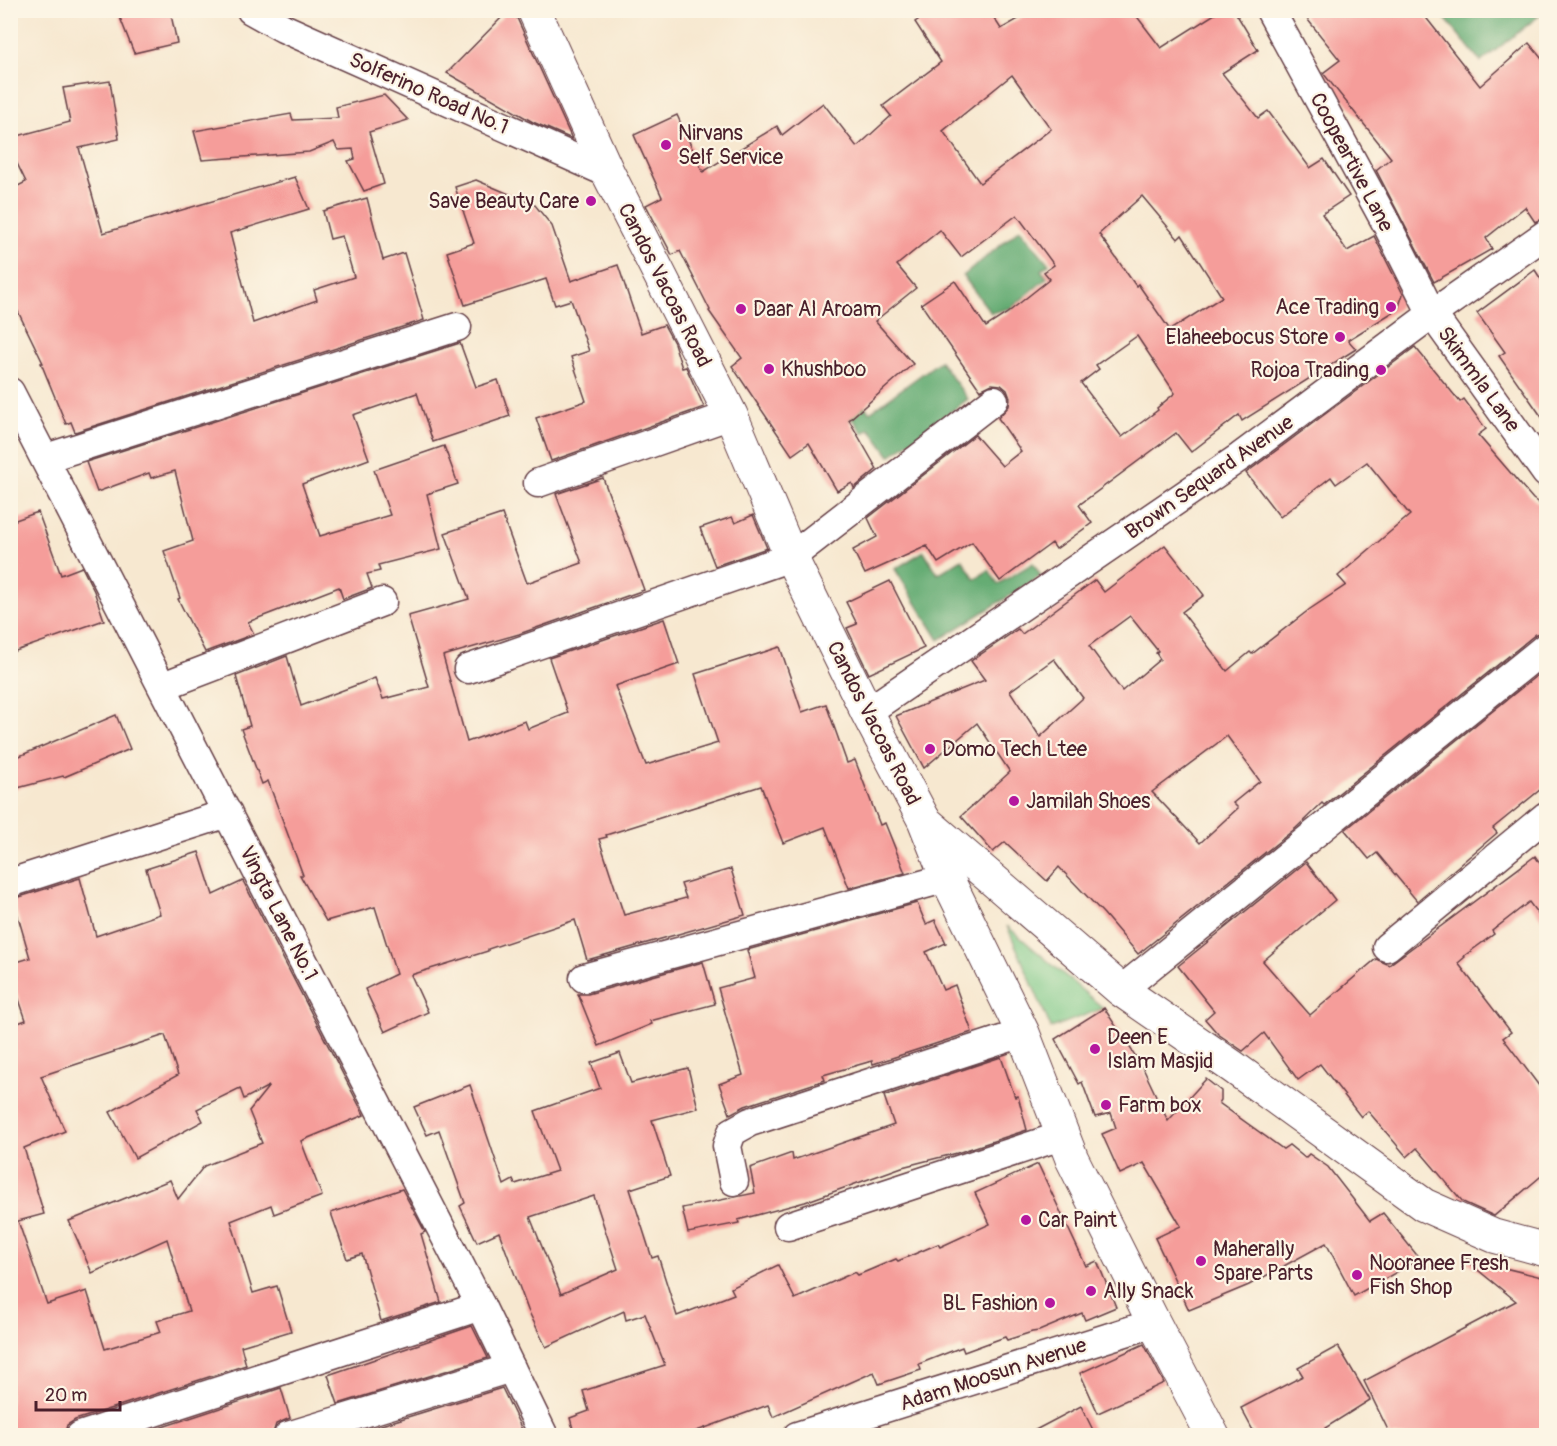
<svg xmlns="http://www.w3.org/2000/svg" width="1557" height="1446" font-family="Pangolin,sans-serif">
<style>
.green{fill:#7cc886;stroke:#637458;stroke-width:1.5}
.forest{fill:#65ac73;stroke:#58664f;stroke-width:1.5}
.building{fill:#f59d9a;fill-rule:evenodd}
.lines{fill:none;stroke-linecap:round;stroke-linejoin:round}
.street-casing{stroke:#643d44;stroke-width:31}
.secondary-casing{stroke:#643d44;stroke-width:35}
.street{stroke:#fff;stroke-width:28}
.secondary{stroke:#fff;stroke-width:33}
.poi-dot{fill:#b5179e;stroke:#fcf5e5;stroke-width:2}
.labels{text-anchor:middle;stroke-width:4.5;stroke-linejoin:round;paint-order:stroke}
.street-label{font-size:21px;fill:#4a1f2b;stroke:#fcf5e5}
.poi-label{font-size:21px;fill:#4a1f2b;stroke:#fcf5e5;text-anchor:start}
</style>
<rect width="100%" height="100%" fill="#fcf5e5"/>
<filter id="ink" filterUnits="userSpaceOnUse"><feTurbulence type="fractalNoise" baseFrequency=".0167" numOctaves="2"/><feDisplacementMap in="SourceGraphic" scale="12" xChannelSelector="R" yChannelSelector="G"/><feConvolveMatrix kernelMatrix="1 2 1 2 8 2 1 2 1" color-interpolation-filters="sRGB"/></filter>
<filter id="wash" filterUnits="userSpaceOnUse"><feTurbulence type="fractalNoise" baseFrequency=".008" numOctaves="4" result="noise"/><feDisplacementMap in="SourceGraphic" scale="24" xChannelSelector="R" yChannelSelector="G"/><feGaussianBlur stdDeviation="1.35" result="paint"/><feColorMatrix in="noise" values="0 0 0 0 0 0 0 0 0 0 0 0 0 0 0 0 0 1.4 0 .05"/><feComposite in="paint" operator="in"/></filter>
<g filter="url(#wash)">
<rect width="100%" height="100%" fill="#f7e8d0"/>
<polygon class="green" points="1007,926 1103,1008 1104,1008 1051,1028"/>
<g class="forest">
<polygon points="1439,11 1545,11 1481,62"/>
<polygon points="1020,229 1049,264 1041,270 1047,278 1011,308 991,313 963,276"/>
<polygon points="940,361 968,399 890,456 870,429 863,433 853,419 837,424 835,377 870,412"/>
<polygon points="924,551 938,574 962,559 975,579 989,570 998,584 1033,563 1041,576 939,640 895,569"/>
</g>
<g id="blocks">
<g class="building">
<polygon points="117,10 170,10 177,43 134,53"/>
<polygon points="509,10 516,10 517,18 572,139 533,122 447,73"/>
<path d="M933 10H989L1001 29 1034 10H1132L1161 48 1221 10H1234L1258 50 1222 73 1258 118 1268 111 1310 168 1324 159 1349 196 1322 214 1347 251 1374 236 1403 294 1398 309 1348 340 1356 349 1242 421 1239 415 1191 452 1176 433 1079 505 1092 523 1056 549 1052 543 1000 581 972 542 938 563 927 546 865 574 853 550 877 537 868 518 975 435 1002 466 1021 451 998 418 1009 406 1010 398 1007 390 1001 385 992 384 980 390 921 304 955 281 986 327 1006 314 1050 279 1044 272 1054 265 1017 215 961 257 940 230 897 265 916 288 875 321 913 364 849 420 877 469 854 488 852 483 837 491 809 443 792 455 732 366 742 358 709 311 710 310 680 251 672 255 646 205 662 197 634 135 677 115 703 172 777 126 782 135 823 103 857 147 891 116 883 106 941 62 915 22ZM1012 75 1051 129 980 183 943 131ZM1142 196 1178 239 1182 235 1222 297 1170 330 1138 284 1136 286 1099 234ZM1137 336 1175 393 1157 408 1158 410 1122 437 1081 383 1099 369 1096 365Z"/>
<polygon points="1300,10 1420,10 1480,86 1529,43 1546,64 1546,218 1535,222 1525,207 1486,238 1492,249 1434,282 1376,170 1391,158 1323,73 1340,60"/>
<polygon points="110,81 119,139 79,148 103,233 295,177 309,209 230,233 253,323 317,300 314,290 354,277 342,236 330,239 323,211 367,198 383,260 404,253 424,320 75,432 71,422 66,424 41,363 43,363 10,295 10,190 26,182 10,149 10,138 70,122 63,88"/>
<polygon points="384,95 408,120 369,132 384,184 364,191 348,161 355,159 353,149 338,150 334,142 309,152 202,160 194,131 291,114 293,120 338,118 336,107"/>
<polygon points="476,180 535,205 552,226 571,281 618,265 641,333 664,325 674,343 682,368 686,367 704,407 551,461 536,418 586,401 571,357 589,351 571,300 555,305 546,279 465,305 447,252 474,243 455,187"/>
<polygon points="1535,270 1546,287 1546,423 1499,356 1505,352 1477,313"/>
<polygon points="460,343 476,387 498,380 510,416 433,442 417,393 353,415 369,459 302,484 320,536 390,515 374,470 444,446 458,484 427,494 441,549 378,565 380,571 367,574 372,588 343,599 339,587 248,622 254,634 205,652 178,599 180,598 164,551 193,541 175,471 151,478 149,473 97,492 86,462"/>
<path d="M1415 347 1460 402 1464 399 1486 429 1478 435 1533 499 1546 508V631L1536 634 1324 805 1322 803 1296 828 1138 954 1104 914 1059 867 1047 881 1005 842 993 852 961 816 1010 772 977 723 924 768 896 716 985 680 971 661 1018 629 1022 634 1095 580 1104 592 1165 545 1204 595 1182 612 1227 671 1250 652 1252 654 1310 609 1346 585 1338 576 1410 515 1367 462 1336 484 1331 477 1280 517 1246 473ZM1130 616 1158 651 1156 653 1160 659 1122 691 1089 646ZM1054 659 1083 698 1040 737 1010 691ZM1227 736 1260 781 1233 803 1238 808 1200 843 1152 792Z"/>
<polygon points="603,478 644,590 519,634 443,656 467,742 525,721 528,729 568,713 549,658 664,619 679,664 615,686 646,765 718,743 695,674 780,647 802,712 826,704 847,763 855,760 880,825 885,823 905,873 849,888 825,827 783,843 761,786 606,835 607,837 599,839 624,915 686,898 681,884 731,869 745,915 587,960 575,920 488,949 488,951 411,975 428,1012 385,1032 365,989 396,974 375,907 326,921 300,875 303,875 268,781 262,784 241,729 250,726 236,676 287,656 301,706 375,678 383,699 429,687 408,616 469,599 445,533 502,514 527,583 582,563 556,494"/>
<polygon points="38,512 61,575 82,567 94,591 104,620 10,653 10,522"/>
<polygon points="753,515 767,548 715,566 700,528 732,517 735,523"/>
<polygon points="890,581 924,648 869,674 847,628 857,624 846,602"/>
<polygon points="1546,668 1546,785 1493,828 1497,833 1417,901 1377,853 1369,859 1345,830"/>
<polygon points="116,715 130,749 64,777 63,776 10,790 10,760"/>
<path d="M199 852 213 895 243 881 364 1115 301 1141 322 1196 274 1214 271 1205 231 1221 253 1293 277 1286 291 1331 241 1346 246 1365 75 1420 67 1425 64 1436H10V1026L26 1020 10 973V964L30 958 13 899 80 878 96 936 160 914 146 869ZM165 1035 178 1075 110 1112 135 1158 203 1121 197 1109 240 1088 244 1099 269 1086 249 1111 262 1143 204 1166 178 1199 170 1180 69 1221 92 1273 167 1239 189 1311 157 1321 161 1332 105 1349 87 1291 47 1304 18 1221 44 1214 24 1148 65 1131 41 1076Z"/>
<polygon points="1535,856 1546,872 1546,925 1529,902 1492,931 1494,934 1464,956 1465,957 1458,963 1511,1032 1503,1038 1546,1095 1546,1172 1494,1216 1463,1202 1417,1148 1407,1157 1368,1111 1361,1117 1320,1064 1298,1080 1264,1033 1243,1051 1218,1034 1205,1019 1214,1011 1178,966 1306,862 1335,900 1263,961 1310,1015 1376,959 1389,965"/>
<polygon points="917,903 926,924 935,920 946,943 926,952 943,990 955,985 972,1032 873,1064 872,1061 823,1075 825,1080 745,1106 730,1114 719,1084 743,1075 718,988 755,978 747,950"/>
<polygon points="703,962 715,1004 650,1021 652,1024 599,1046 578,994 588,994"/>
<polygon points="1104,1008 1142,1066 1168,1121 1206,1079 1221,1091 1221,1100 1219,1103 1283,1149 1289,1145 1305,1158 1309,1154 1328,1167 1370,1221 1383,1213 1420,1259 1354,1296 1326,1243 1249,1285 1189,1310 1155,1238 1181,1226 1144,1163 1120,1174 1102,1134 1116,1128 1111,1113 1095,1117 1082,1082 1079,1084 1055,1039"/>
<path d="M620 1053 631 1083 688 1068 698 1108 652 1120 670 1176 630 1189 652 1258 658 1256 677 1316 734 1294 731 1288 778 1265 795 1299 855 1272 858 1275 896 1259 898 1261 938 1244 940 1247 990 1224 975 1193 1038 1164 1086 1266 1097 1261 1116 1307 1085 1320 1082 1313 1039 1331 1032 1332 1007 1340 1005 1337 964 1352 962 1347 919 1364 921 1370 879 1384 874 1372 773 1417 768 1405 683 1436H575L570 1418 589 1411 583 1391 665 1365 645 1314 626 1320 624 1311 546 1347 528 1310 499 1232 477 1242 460 1206 465 1203 439 1130 427 1135 414 1107 470 1085 504 1185 513 1180 515 1184 557 1171 535 1111 600 1088 591 1063ZM594 1196 618 1269 561 1294 530 1217Z"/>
<polygon points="1001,1057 1015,1097 1018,1096 1027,1130 957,1153 902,1167 805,1202 738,1220 739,1223 688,1233 682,1208 755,1193 750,1168 792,1153 793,1160 894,1125 884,1096"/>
<polygon points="402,1189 425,1232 421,1234 441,1302 381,1321 362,1254 347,1259 331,1213"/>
<polygon points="1463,1258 1546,1278 1546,1436 1391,1436 1364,1381 1516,1301"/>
<polygon points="472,1326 488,1358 338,1404 328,1375"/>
<polygon points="1144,1344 1164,1383 1098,1413 1080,1373"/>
<polygon points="1338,1346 1370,1400 1325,1428 1329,1436 1256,1436 1241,1408 1303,1376 1298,1368"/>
<polygon points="281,1388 290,1418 276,1424 272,1436 135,1436"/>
<polygon points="502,1388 525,1436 349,1435"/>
<polygon points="1081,1406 1096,1436 1024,1436"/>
</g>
</g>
</g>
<g filter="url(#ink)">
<use href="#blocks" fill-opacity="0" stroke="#643d44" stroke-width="1.5"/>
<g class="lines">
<defs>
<g id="street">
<polyline points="251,10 283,28 608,173"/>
<polyline points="1270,10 1385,221 1432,314 1546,473"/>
<polyline points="10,392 481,1306 544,1436"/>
<polyline points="46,458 457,327"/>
<polyline points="538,483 731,415"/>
<polyline points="468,669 791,557 994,400"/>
<polyline points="163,686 382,602"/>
<polyline points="867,712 1240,457 1432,314 1546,234"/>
<polyline points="10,883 228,813"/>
<polyline points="1387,947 1546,816"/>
<polyline points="584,978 947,878"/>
<polyline points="1121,990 1546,647"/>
<polyline points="734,1181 727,1146 732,1132 750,1122 1023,1033"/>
<polyline points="788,1226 1061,1136"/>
<polyline points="80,1436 481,1306"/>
<polyline points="288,1436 511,1368"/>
<polyline points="797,1436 1154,1323"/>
</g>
<g id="secondary">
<polyline points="534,10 608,173 731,415 791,557 867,712 924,820 947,878 1023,1033 1072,1159 1154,1323 1213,1436"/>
<polyline points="927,823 1121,990 1233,1067 1424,1205 1494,1236 1546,1250"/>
</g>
</defs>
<use href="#street" class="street-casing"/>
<use href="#secondary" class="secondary-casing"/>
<use href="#street" class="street"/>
<use href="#secondary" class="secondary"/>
</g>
</g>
<g class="poi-dot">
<circle cx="666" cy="145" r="6"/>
<circle cx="591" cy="201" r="6"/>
<circle cx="1391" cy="307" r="6"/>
<circle cx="741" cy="309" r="6"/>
<circle cx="1340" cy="337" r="6"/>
<circle cx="769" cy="369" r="6"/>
<circle cx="1381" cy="370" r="6"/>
<circle cx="930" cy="749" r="6"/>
<circle cx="1014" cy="801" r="6"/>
<circle cx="1095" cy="1049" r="6"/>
<circle cx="1106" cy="1105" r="6"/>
<circle cx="1026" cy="1220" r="6"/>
<circle cx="1201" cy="1261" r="6"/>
<circle cx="1357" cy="1275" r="6"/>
<circle cx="1091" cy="1291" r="6"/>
<circle cx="1050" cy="1303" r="6"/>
</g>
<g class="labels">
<g class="street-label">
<text transform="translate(429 93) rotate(24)" y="7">Solferino Road No.1</text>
<text transform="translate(1352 162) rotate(62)" y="7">Coopeartive Lane</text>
<text transform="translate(665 285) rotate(63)" y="7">Candos Vacoas Road</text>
<text transform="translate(1479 379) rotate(54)" y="7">Skimmla Lane</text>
<text transform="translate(1209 477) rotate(-35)" y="7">Brown Sequard Avenue</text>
<text transform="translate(874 723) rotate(63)" y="7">Candos Vacoas Road</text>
<text transform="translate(279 913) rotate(63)" y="7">Vingta Lane No.1</text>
<text transform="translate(993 1374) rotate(-18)" y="7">Adam Moosun Avenue</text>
</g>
<g class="poi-label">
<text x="678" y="140">Nirvans<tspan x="678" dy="24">Self Service</tspan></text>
<text x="579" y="208" text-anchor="end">Save Beauty Care</text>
<text x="1379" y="314" text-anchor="end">Ace Trading</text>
<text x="753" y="316">Daar Al Aroam</text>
<text x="1328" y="344" text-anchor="end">Elaheebocus Store</text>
<text x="781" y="376">Khushboo</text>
<text x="1369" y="377" text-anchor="end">Rojoa Trading</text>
<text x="942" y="756">Domo Tech Ltee</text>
<text x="1026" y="808">Jamilah Shoes</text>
<text x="1107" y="1044">Deen E<tspan x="1107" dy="24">Islam Masjid</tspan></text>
<text x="1118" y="1112">Farm box</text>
<text x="1038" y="1227">Car Paint</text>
<text x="1213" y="1256">Maherally<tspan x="1213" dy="24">Spare Parts</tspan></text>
<text x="1369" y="1270">Nooranee Fresh<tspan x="1369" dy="24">Fish Shop</tspan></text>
<text x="1103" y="1298">Ally Snack</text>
<text x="1038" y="1310" text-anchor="end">BL Fashion</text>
</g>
</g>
<rect width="1557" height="1446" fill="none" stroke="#fcf5e5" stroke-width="36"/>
<path d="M36 1401v9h84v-9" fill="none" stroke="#4a1f2b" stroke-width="3"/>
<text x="45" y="1401" font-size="18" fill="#4a1f2b" stroke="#fcf5e5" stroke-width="4.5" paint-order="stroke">20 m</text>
</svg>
